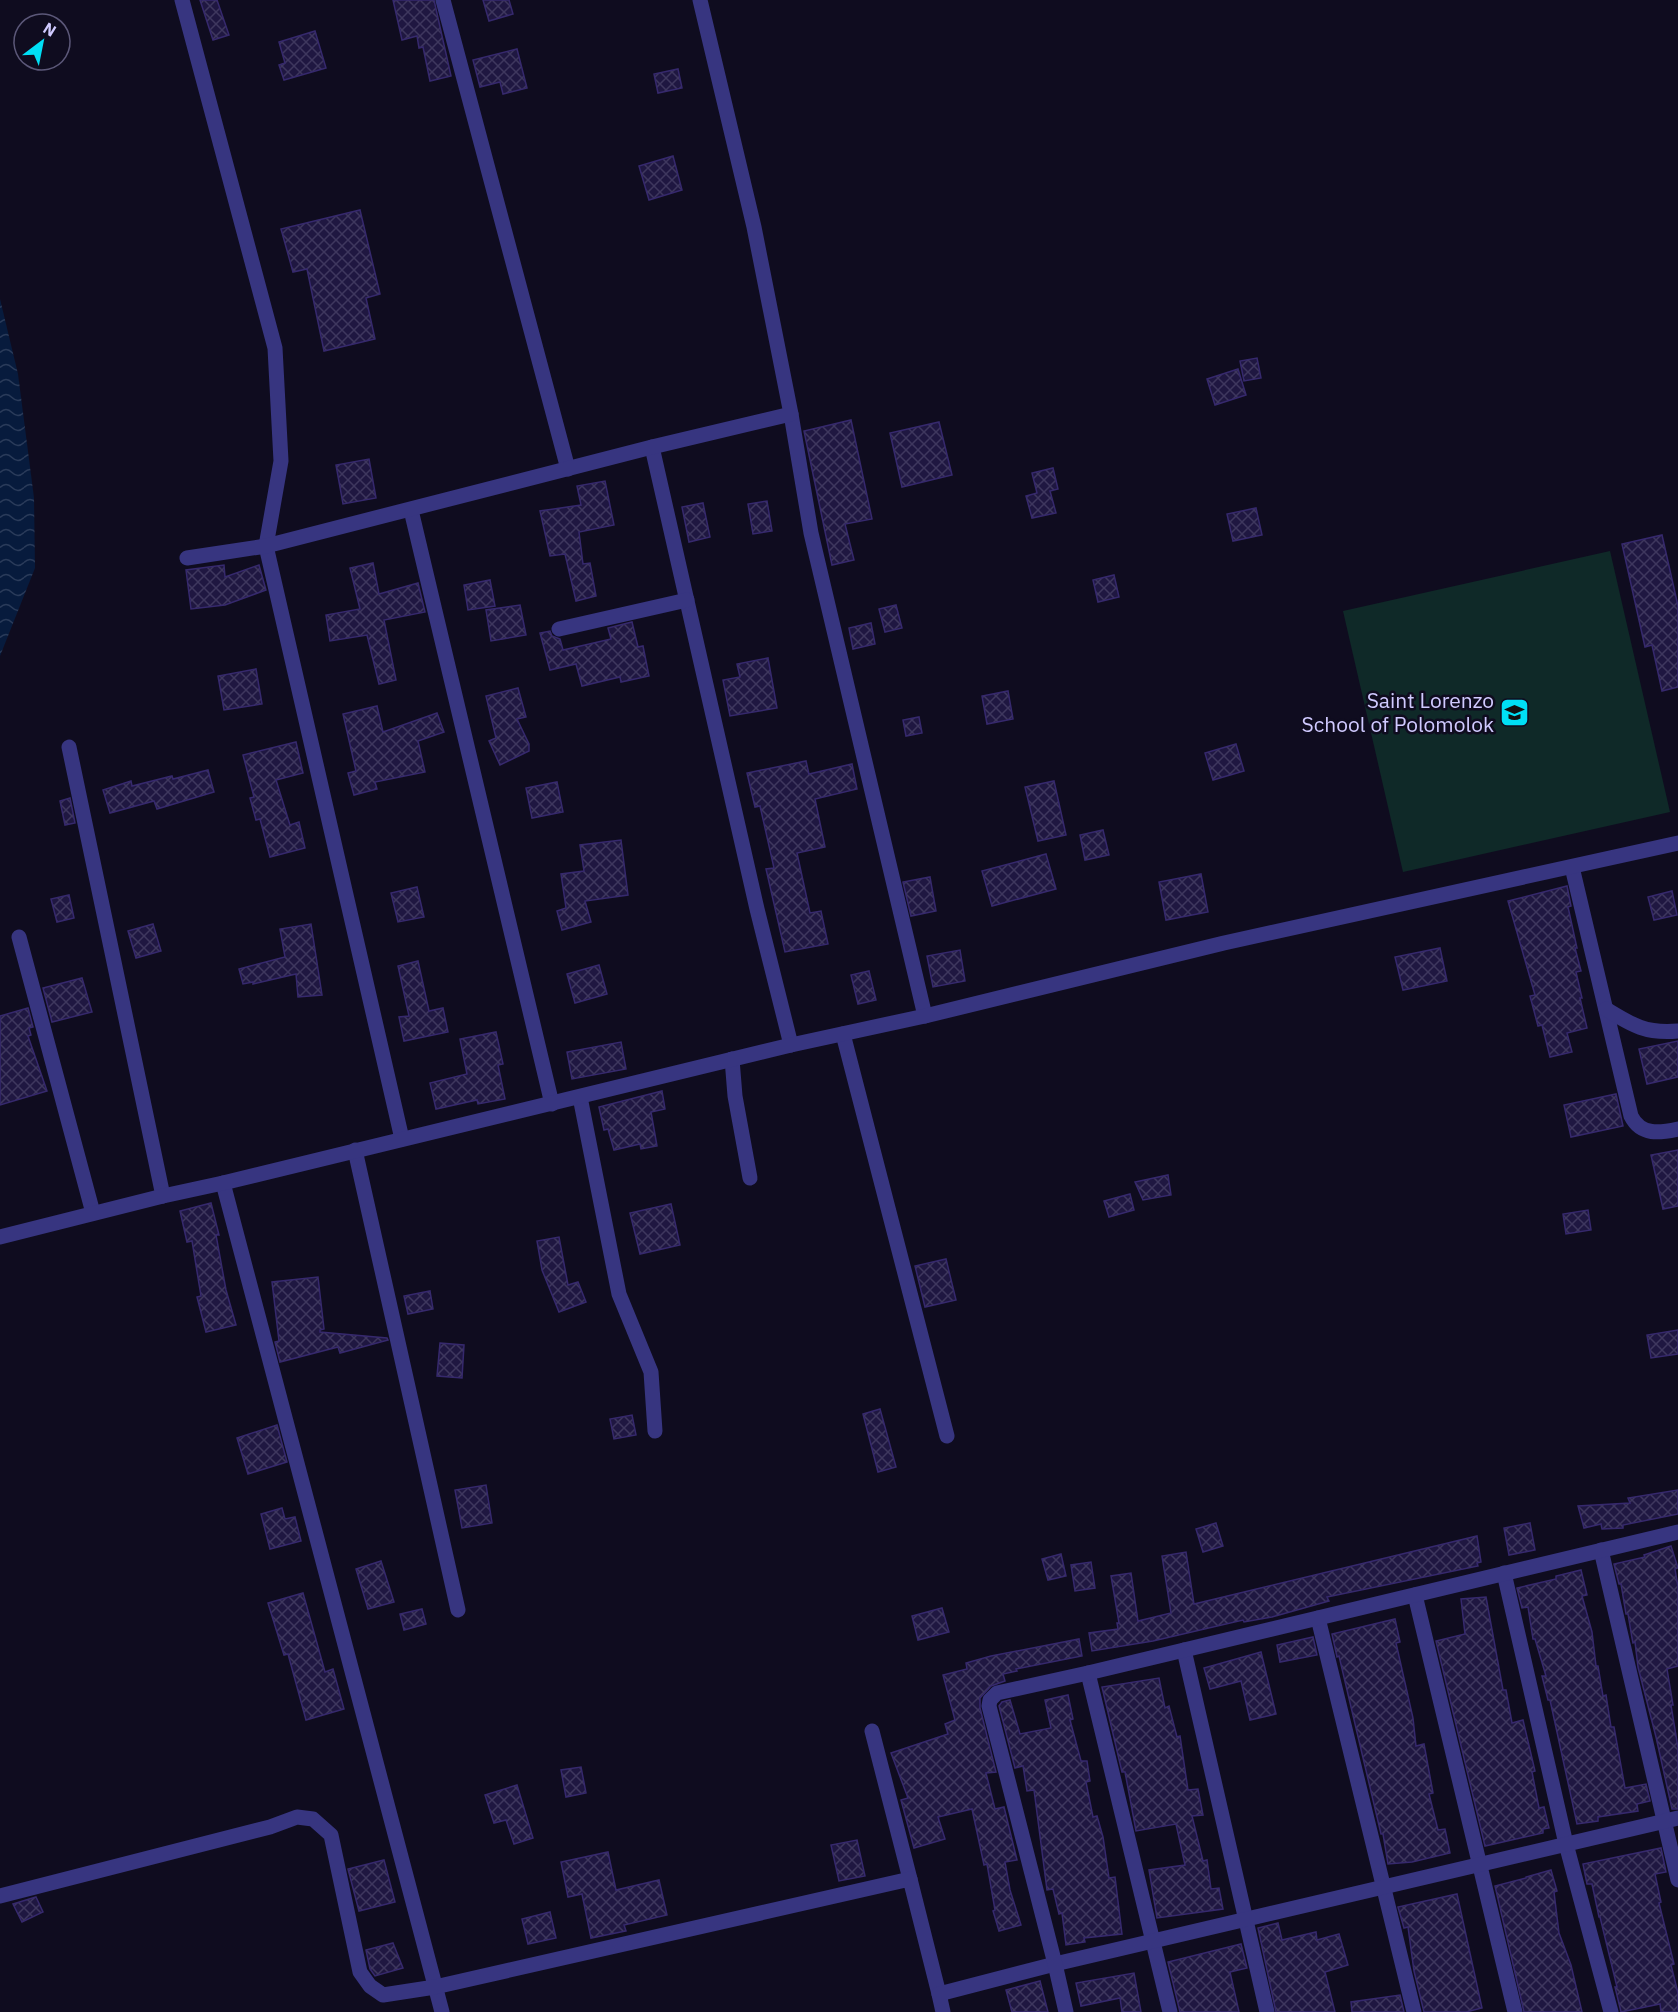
<svg xmlns="http://www.w3.org/2000/svg" width="1678" height="2012" font-family="'IBM Plex Sans',sans-serif">
<style>
.green{fill:#0f2928}
.water{fill:url(#water-waves)}
.building{fill:url(#building-cross-hatch);stroke:#36296d;stroke-width:1.5}
.lines{fill:none;stroke-linecap:round;stroke-linejoin:round}
.minor{stroke:#373580;stroke-width:15}
.labels{text-anchor:middle;stroke-width:5;stroke-linejoin:round;paint-order:stroke}
.poi-label{font-size:21px;fill:#d0caff;stroke:#0f0c1f;text-anchor:end}
</style>
<defs>
<pattern id="water-waves" width="16" height="10" patternUnits="userSpaceOnUse" patternTransform="scale(1.5)"><rect width="16" height="10" fill="#071b3d"/><path d="M0 5q4-4 8 0t8 0" fill="none" stroke="#2a3b5a"/></pattern>
<pattern id="building-cross-hatch" width="8" height="8" patternUnits="userSpaceOnUse" patternTransform="scale(1.5)"><rect width="8" height="8" fill="#1f1741"/><path d="M0 0l8 8M0 8l8-8" fill="none" stroke="#3e375e"/></pattern>
</defs>
<rect width="100%" height="100%" fill="#0f0c1f"/>
<polygon class="green" points="1610,551 1670,812 1403,872 1343,611"/>
<polygon class="water" points="0,299 18,374 34,498 35,568 0,656"/>
<g class="building">
<polygon points="200,0 217,0 229,35 213,40"/>
<polygon points="393,0 434,0 451,76 430,81 423,47 419,48 417,36 402,40"/>
<polygon points="483,0 509,0 513,14 489,21"/>
<polygon points="315,31 326,68 284,80 279,65 285,63 279,42"/>
<polygon points="517,49 527,88 503,94 500,82 480,87 473,60"/>
<polygon points="678,69 682,88 658,93 654,74"/>
<polygon points="673,156 682,190 649,200 639,166"/>
<polygon points="360,210 380,294 366,298 375,339 324,351 307,269 293,272 281,229"/>
<polygon points="1257,358 1261,378 1244,381 1240,361"/>
<polygon points="1238,369 1246,395 1215,405 1207,379"/>
<polygon points="851,420 872,519 845,524 854,560 832,565 804,431"/>
<polygon points="939,422 952,475 902,487 890,433"/>
<polygon points="369,459 376,498 343,504 336,465"/>
<polygon points="1053,468 1058,489 1050,491 1056,513 1032,518 1026,496 1037,493 1032,473"/>
<polygon points="605,481 614,525 579,532 583,564 590,563 596,596 576,601 565,554 550,556 540,511 581,505 577,486"/>
<polygon points="767,501 772,531 753,534 748,504"/>
<polygon points="703,503 710,537 689,542 682,507"/>
<polygon points="1256,508 1262,535 1233,541 1227,514"/>
<polygon points="1662,535 1678,606 1678,687 1662,691 1652,645 1645,647 1622,544"/>
<polygon points="373,563 379,594 418,583 425,612 384,620 396,680 379,684 367,635 330,641 326,615 360,609 350,568"/>
<polygon points="224,565 225,577 259,565 266,590 225,605 191,609 186,570"/>
<polygon points="1114,575 1119,597 1098,602 1093,580"/>
<polygon points="490,580 495,606 468,610 464,585"/>
<polygon points="520,605 526,635 491,641 486,610"/>
<polygon points="896,605 902,628 885,632 879,609"/>
<polygon points="632,622 638,647 643,646 649,676 621,682 620,677 582,686 576,664 550,670 540,633 550,631 552,636 560,639 563,650 611,639 608,628"/>
<polygon points="871,623 875,644 853,649 849,628"/>
<polygon points="768,658 777,708 730,716 723,680 740,677 737,664"/>
<polygon points="256,669 262,704 224,710 218,676"/>
<polygon points="518,688 526,717 517,719 529,744 529,751 500,765 489,741 496,738 486,696"/>
<polygon points="1008,691 1013,719 987,724 982,696"/>
<polygon points="377,706 383,732 437,713 444,732 418,741 425,772 375,782 377,789 354,795 348,773 356,771 343,714"/>
<polygon points="919,717 922,733 906,736 903,720"/>
<polygon points="296,742 303,773 276,780 290,825 299,822 305,848 270,857 260,819 256,820 250,798 254,797 243,755"/>
<polygon points="1236,744 1244,771 1213,780 1205,753"/>
<polygon points="806,761 809,774 852,764 857,789 815,799 825,847 797,853 810,913 821,911 828,944 785,952 766,869 774,868 760,806 755,807 747,773"/>
<polygon points="208,770 214,792 157,809 154,801 110,813 103,790 131,781 132,786 172,776 173,779"/>
<polygon points="1054,781 1066,835 1038,841 1025,787"/>
<polygon points="557,782 563,812 532,818 526,788"/>
<polygon points="70,798 75,823 65,825 60,801"/>
<polygon points="1103,830 1109,855 1085,860 1080,835"/>
<polygon points="621,840 628,895 585,901 591,922 562,930 557,911 566,908 561,874 584,871 580,845"/>
<polygon points="1046,854 1056,889 992,906 982,871"/>
<polygon points="1201,874 1208,912 1166,920 1159,882"/>
<polygon points="930,877 936,911 911,916 903,882"/>
<polygon points="1567,886 1571,906 1568,907 1577,948 1575,948 1581,971 1576,972 1582,998 1580,998 1587,1028 1567,1033 1572,1052 1550,1057 1542,1025 1538,1026 1530,996 1535,995 1508,901"/>
<polygon points="417,887 424,917 398,922 391,893"/>
<polygon points="1672,891 1677,915 1654,920 1648,897"/>
<polygon points="69,895 74,918 57,922 51,899"/>
<polygon points="153,924 161,951 136,958 128,931"/>
<polygon points="311,924 322,995 298,997 296,974 253,984 253,982 243,984 239,969 285,957 280,929"/>
<polygon points="1440,948 1447,981 1403,990 1395,957"/>
<polygon points="960,950 965,981 933,987 927,956"/>
<polygon points="418,961 429,1011 443,1008 448,1032 404,1041 399,1017 409,1016 398,966"/>
<polygon points="599,965 607,994 575,1003 567,974"/>
<polygon points="869,971 876,1000 858,1004 851,975"/>
<polygon points="82,978 92,1012 52,1022 43,988"/>
<polygon points="28,1008 33,1027 29,1028 31,1035 28,1036 47,1091 0,1105 0,1016"/>
<polygon points="496,1032 503,1064 498,1065 505,1099 478,1104 477,1100 436,1109 430,1083 467,1074 460,1039"/>
<polygon points="1678,1041 1678,1077 1647,1084 1639,1049"/>
<polygon points="621,1042 626,1069 572,1079 567,1052"/>
<polygon points="662,1091 665,1109 651,1112 657,1146 641,1149 640,1144 614,1150 608,1129 604,1130 599,1107"/>
<polygon points="1616,1094 1623,1126 1571,1137 1564,1105"/>
<polygon points="1678,1150 1678,1206 1663,1209 1651,1155"/>
<polygon points="1168,1175 1171,1195 1143,1200 1135,1182"/>
<polygon points="1130,1194 1134,1210 1109,1217 1104,1201"/>
<polygon points="211,1203 219,1235 216,1235 226,1290 236,1325 206,1332 197,1297 201,1296 192,1241 187,1242 180,1211"/>
<polygon points="671,1204 680,1245 640,1254 630,1213"/>
<polygon points="1588,1210 1591,1230 1566,1234 1563,1214"/>
<polygon points="559,1237 568,1285 578,1282 586,1302 559,1312 542,1270 537,1241"/>
<polygon points="946,1259 956,1300 925,1307 915,1266"/>
<polygon points="318,1277 324,1329 320,1330 320,1332 387,1338 388,1340 340,1353 338,1347 280,1362 275,1342 279,1341 272,1282"/>
<polygon points="430,1291 433,1309 408,1314 404,1296"/>
<polygon points="1678,1330 1678,1354 1651,1358 1647,1335"/>
<polygon points="440,1343 464,1345 462,1378 437,1376"/>
<polygon points="880,1409 896,1467 878,1472 863,1414"/>
<polygon points="632,1415 636,1435 614,1439 610,1419"/>
<polygon points="277,1425 287,1462 248,1474 237,1438"/>
<polygon points="486,1485 492,1523 462,1528 455,1490"/>
<polygon points="1678,1490 1678,1514 1623,1525 1623,1528 1602,1529 1601,1524 1584,1528 1578,1506 1630,1503 1628,1498"/>
<polygon points="282,1508 285,1519 295,1517 301,1541 270,1549 261,1514"/>
<polygon points="1216,1523 1223,1546 1203,1552 1196,1529"/>
<polygon points="1530,1523 1535,1550 1509,1555 1504,1528"/>
<polygon points="1477,1536 1481,1562 1477,1563 1478,1566 1327,1597 1329,1601 1272,1617 1244,1622 1243,1620 1153,1641 1092,1651 1089,1633 1118,1629 1117,1623 1119,1623 1111,1576 1131,1573 1138,1621 1171,1613 1162,1556 1186,1552 1194,1604"/>
<polygon points="1671,1546 1678,1568 1675,1569 1678,1587 1678,1666 1667,1669 1673,1705 1671,1705 1678,1748 1678,1809 1672,1809 1656,1737 1638,1667 1635,1642 1633,1643 1632,1638 1628,1614 1626,1614 1621,1584 1619,1584 1614,1564 1645,1557 1644,1555"/>
<polygon points="1061,1554 1066,1576 1048,1580 1042,1559"/>
<polygon points="381,1561 394,1602 368,1609 356,1569"/>
<polygon points="1091,1562 1095,1588 1075,1591 1071,1565"/>
<polygon points="1581,1570 1587,1595 1582,1596 1592,1632 1596,1666 1598,1666 1603,1696 1606,1695 1611,1727 1614,1727 1625,1788 1646,1784 1650,1801 1637,1804 1638,1811 1598,1817 1598,1821 1577,1824 1550,1700 1548,1700 1542,1676 1546,1676 1535,1639 1533,1639 1528,1607 1522,1608 1517,1588 1556,1579 1556,1576"/>
<polygon points="303,1593 325,1672 333,1669 344,1709 306,1720 288,1654 284,1655 268,1603"/>
<polygon points="1486,1597 1503,1690 1506,1690 1512,1723 1523,1720 1535,1771 1532,1772 1539,1808 1544,1807 1549,1828 1543,1829 1543,1833 1485,1846 1436,1641 1465,1634 1461,1599"/>
<polygon points="942,1608 949,1632 918,1640 912,1616"/>
<polygon points="422,1609 426,1624 404,1630 400,1614"/>
<polygon points="1395,1619 1400,1642 1396,1643 1413,1718 1416,1746 1424,1744 1433,1793 1429,1794 1438,1830 1445,1829 1450,1853 1412,1862 1388,1864 1383,1834 1381,1834 1339,1656 1337,1657 1332,1634"/>
<polygon points="1313,1637 1317,1655 1280,1662 1277,1645"/>
<polygon points="1079,1639 1082,1656 1016,1669 1017,1671 1003,1674 1005,1681 991,1686 980,1698 980,1708 996,1772 986,1773 995,1809 1004,1807 1017,1860 1005,1862 1010,1890 1021,1925 999,1931 993,1911 995,1910 987,1864 984,1865 972,1809 938,1817 945,1839 914,1848 901,1800 908,1798 891,1753 948,1734 945,1724 955,1720 943,1675 967,1669 966,1663 991,1656"/>
<polygon points="1261,1652 1276,1714 1250,1720 1241,1681 1210,1689 1204,1668"/>
<polygon points="1159,1678 1165,1708 1169,1706 1177,1737 1180,1736 1188,1790 1198,1789 1203,1815 1192,1816 1203,1861 1207,1860 1211,1889 1219,1888 1223,1909 1157,1918 1149,1870 1185,1865 1176,1824 1136,1831 1125,1772 1122,1772 1102,1687"/>
<polygon points="1068,1695 1073,1719 1070,1720 1081,1761 1087,1761 1090,1781 1086,1782 1093,1817 1097,1816 1103,1837 1109,1878 1115,1877 1122,1934 1084,1938 1085,1942 1066,1945 1062,1913 1059,1914 1053,1889 1047,1890 1034,1790 1027,1791 1023,1766 1015,1768 999,1706 1002,1702 1010,1700 1020,1734 1051,1728 1045,1700"/>
<polygon points="581,1767 586,1793 566,1797 561,1770"/>
<polygon points="517,1785 533,1838 514,1844 506,1820 494,1823 485,1795"/>
<polygon points="857,1840 865,1876 839,1881 831,1845"/>
<polygon points="1661,1848 1666,1872 1655,1874 1661,1902 1659,1903 1674,1964 1671,1965 1678,1993 1678,2012 1661,2012 1660,2004 1621,2012 1615,1987 1617,1987 1600,1917 1599,1917 1592,1884 1587,1884 1583,1864"/>
<polygon points="608,1852 616,1890 659,1880 667,1915 624,1925 626,1931 591,1938 582,1894 568,1897 561,1862"/>
<polygon points="384,1860 395,1902 359,1911 348,1869"/>
<polygon points="1551,1870 1557,1891 1554,1892 1559,1933 1571,1965 1582,2012 1524,2012 1495,1886 1526,1878 1526,1877"/>
<polygon points="1457,1894 1482,2008 1466,2012 1424,2012 1414,1971 1408,1927 1404,1928 1398,1907"/>
<polygon points="36,1897 43,1912 22,1922 13,1904"/>
<polygon points="550,1912 556,1938 528,1944 522,1919"/>
<polygon points="1278,1923 1282,1940 1316,1932 1317,1940 1339,1934 1348,1965 1325,1972 1335,2012 1276,2012 1258,1928"/>
<polygon points="393,1943 403,1968 375,1976 370,1969 366,1950"/>
<polygon points="1241,1944 1247,1968 1230,1972 1239,2012 1180,2012 1168,1962"/>
<polygon points="1134,1973 1141,2012 1122,2012 1120,1998 1081,2006 1076,1983"/>
<polygon points="1040,1981 1048,2012 1012,2012 1006,1990"/>
<polygon points="1400,1995 1404,2012 1352,2012 1351,2002"/>
</g>
<g class="lines">
<g class="minor">
<polyline points="182,0 275,348 281,461 266,546 402,1139"/>
<polyline points="443,0 568,469"/>
<polyline points="791,414 811,533 925,1016"/>
<polyline points="652,447 757,909 791,1045"/>
<polyline points="411,510 552,1104"/>
<polyline points="187,558 266,546 652,447 791,414 754,227 700,0"/>
<polyline points="559,629 687,600"/>
<polyline points="69,747 163,1196"/>
<path d="M1572 867 1631 1116C1641 1136 1660 1133 1678 1129"/>
<polyline points="19,937 93,1213"/>
<path d="M1606 1009C1632 1025 1646 1034 1678 1031"/>
<polyline points="843,1034 947,1436"/>
<polyline points="732,1059 735,1096 750,1178"/>
<polyline points="580,1097 619,1294 651,1372 655,1431"/>
<polyline points="355,1150 458,1610"/>
<polyline points="223,1183 442,2012"/>
<polyline points="0,1237 163,1196 223,1183 791,1045 925,1016 1224,943 1678,843"/>
<polyline points="1601,1550 1678,1880"/>
<polyline points="1504,1573 1566,1844 1611,2012"/>
<polyline points="1415,1595 1515,2012"/>
<polyline points="1318,1618 1414,2012"/>
<polyline points="1184,1650 1267,2012"/>
<polyline points="1088,1673 1170,2012"/>
<polyline points="872,1731 910,1879"/>
<polyline points="0,1896 270,1827 297,1817 313,1819 331,1835 360,1972 370,1986 383,1995 435,1987 910,1879 939,1994"/>
<polyline points="943,2012 939,1994 1055,1964 1678,1818"/>
<polyline points="1066,2012 1055,1964 989,1706 990,1700 997,1693 1088,1673 1678,1532"/>
</g>
</g>
<defs>
<symbol id="school-square" viewBox="-11 -11 22 22"><rect x="-9" y="-9" width="18" height="18" rx="4" fill="#00dff5" stroke="#0f0c1f"/><path d="M0-5L7-2L0 1L-7-2ZM-4 1L0 2.5L4 1V4Q0 6-4 4Z" fill="#111"/></symbol>
</defs>
<g fill-rule="evenodd">
<use href="#school-square" x="1498" y="696" width="33" height="33"/>
</g>
<g class="labels">
<g class="poi-label">
<text x="1494" y="708">Saint Lorenzo<tspan x="1494" dy="24">School of Polomolok</tspan></text>
</g>
</g>
<g transform="translate(42 42) rotate(32)"><circle r="28" fill="#0f0c1f" stroke="#5c5879" stroke-width="1.5"/>
<path d="M0-4.5L10 22L0 15L-10 22Z" fill="#00dff5"/>
<text y="-9" font-size="16" font-weight="bold" text-anchor="middle" fill="#d0caff">N</text>
</g>
</svg>
